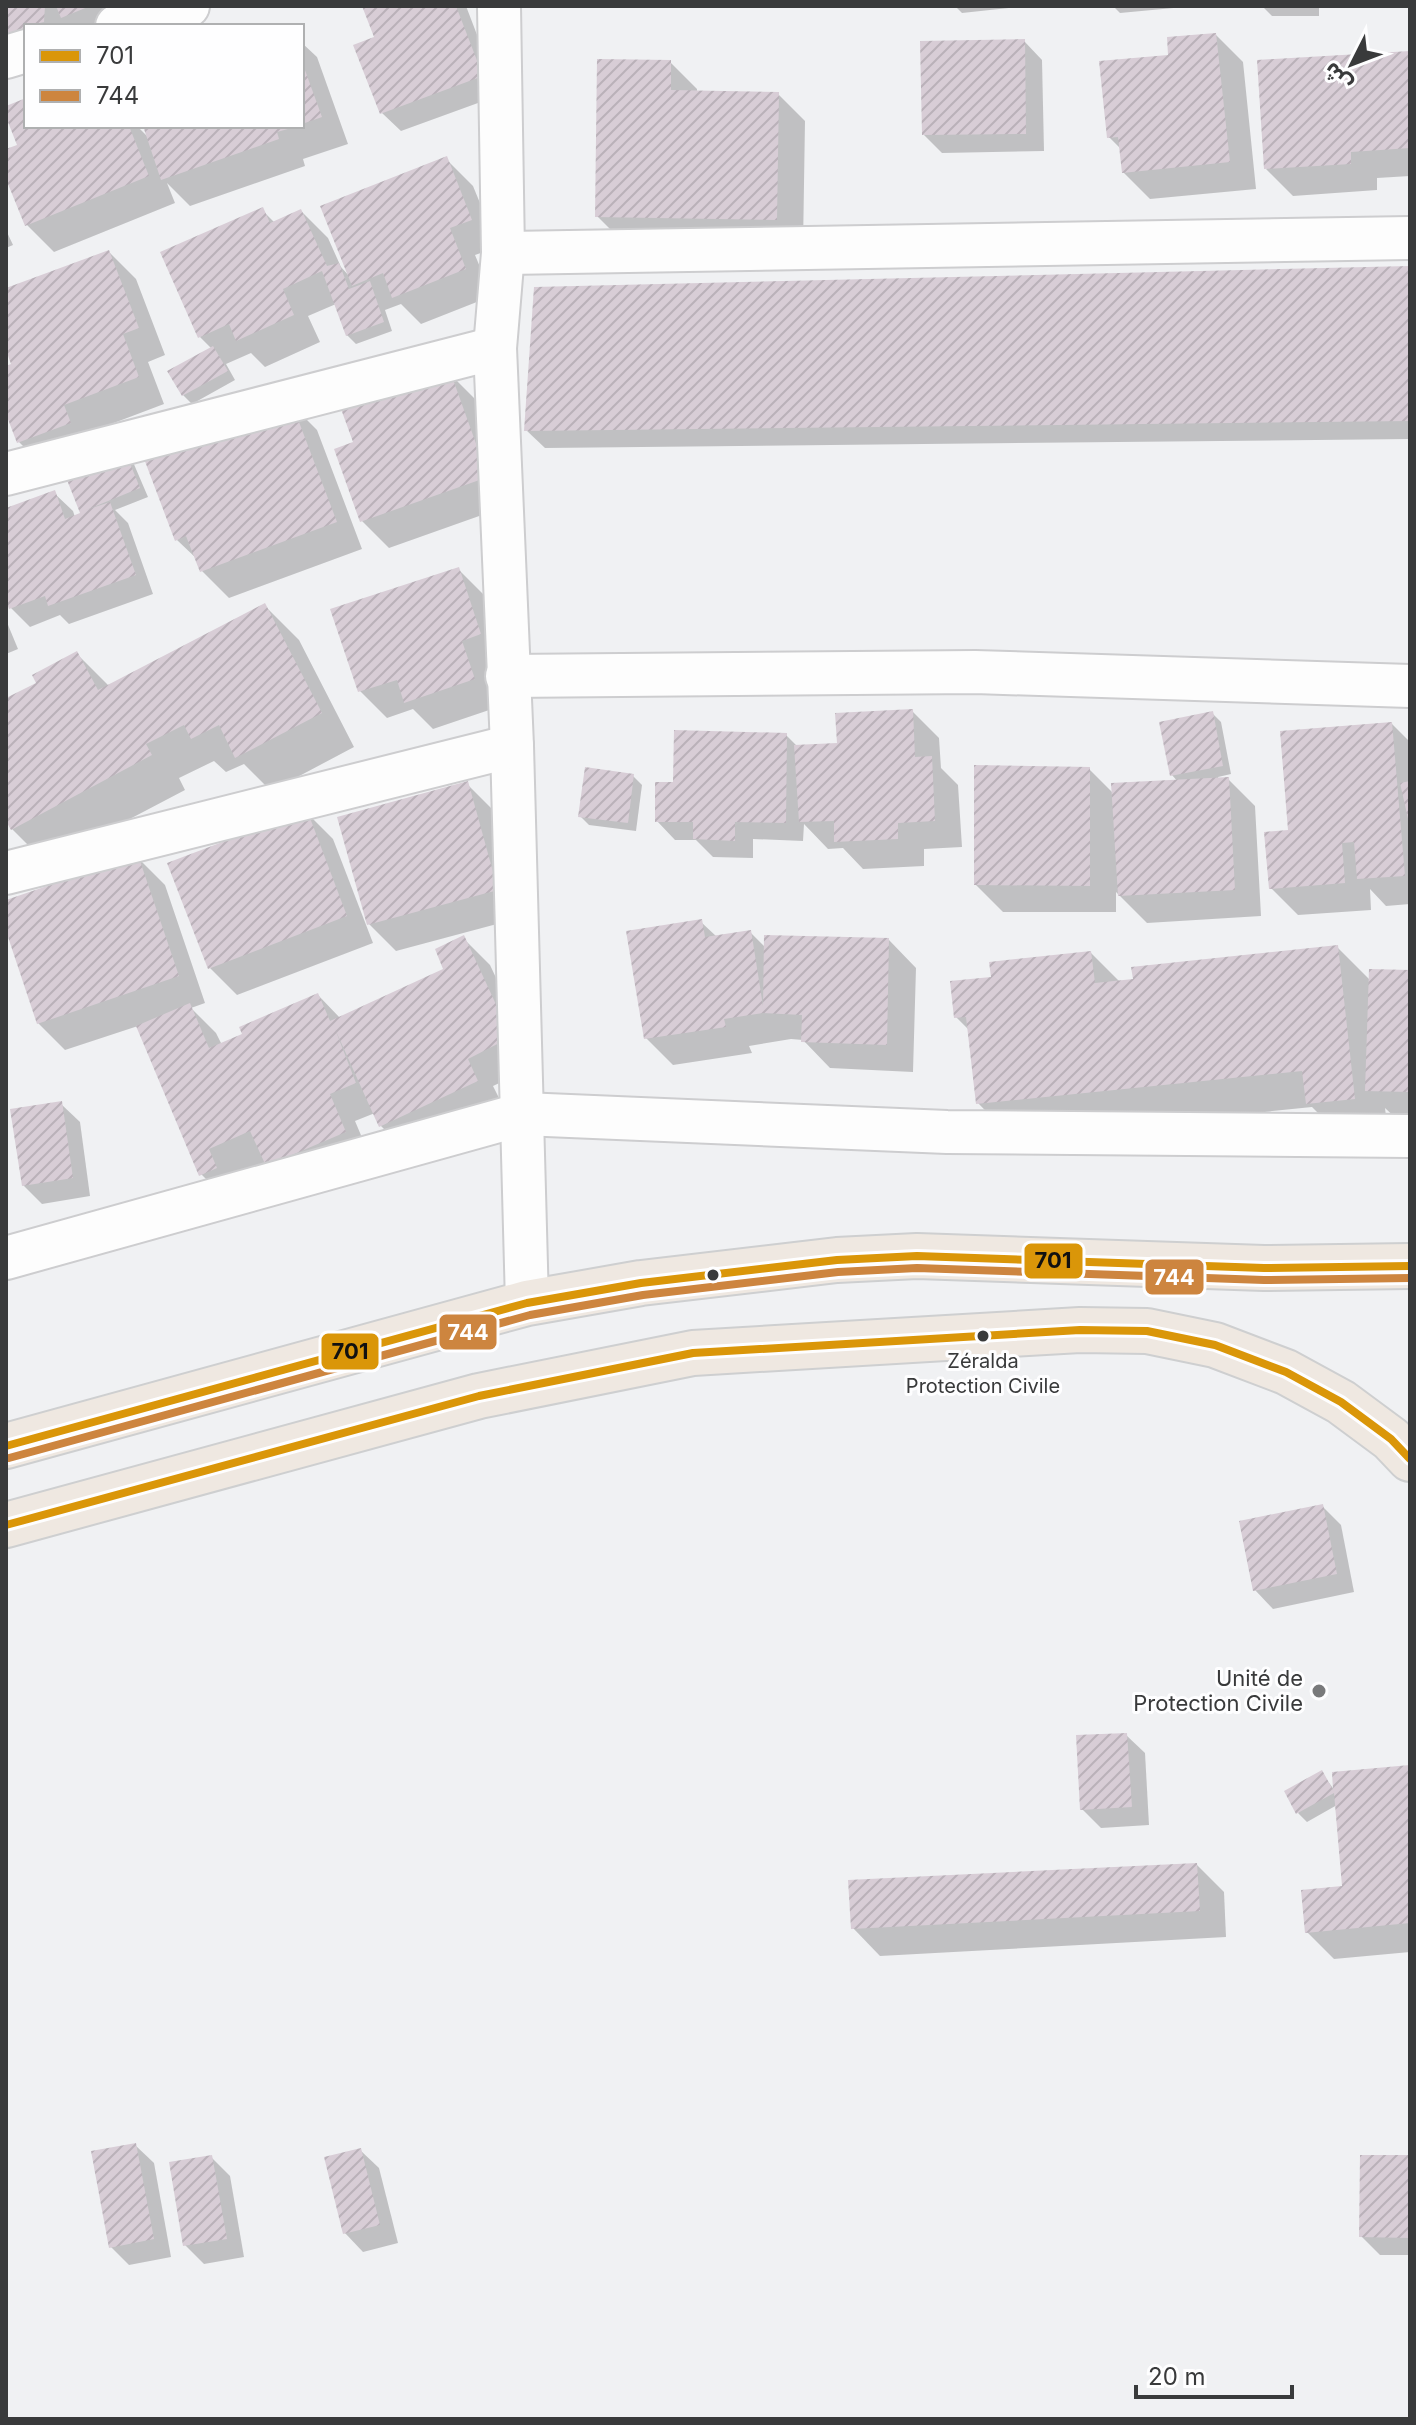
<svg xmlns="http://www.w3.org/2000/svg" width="1416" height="2425" font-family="Inter,'Noto Sans Arabic',sans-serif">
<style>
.shadow{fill:#0003}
.building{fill:url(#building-hatch)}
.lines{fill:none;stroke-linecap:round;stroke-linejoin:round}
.street-casing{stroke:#cdcdcf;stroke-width:46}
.highway-casing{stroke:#cecfd0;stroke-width:48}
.street{stroke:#fdfdfd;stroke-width:42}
.highway{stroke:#efe8e1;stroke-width:44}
.bus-1-casing{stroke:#fefeff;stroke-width:14}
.bus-2-casing{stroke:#fefeff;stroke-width:14}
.bus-1{stroke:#da9609;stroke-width:8}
.bus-2{stroke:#cd853f;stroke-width:8}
.bus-dot{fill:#393a3b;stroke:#fefeff;stroke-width:3}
.poi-dot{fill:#797a7b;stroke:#fefeff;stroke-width:3}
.labels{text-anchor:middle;stroke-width:6;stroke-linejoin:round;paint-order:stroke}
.bus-label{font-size:20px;fill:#393a3b;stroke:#fefeff}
.poi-label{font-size:22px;fill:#393a3b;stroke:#fefeff;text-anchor:end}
.line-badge{stroke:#fefeff;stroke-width:3}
.badge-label{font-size:22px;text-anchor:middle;font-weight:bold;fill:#fff}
.pale-badge-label{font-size:22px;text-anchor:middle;font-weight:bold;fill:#111}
</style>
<defs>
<pattern id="building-hatch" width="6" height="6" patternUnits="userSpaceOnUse" patternTransform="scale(2)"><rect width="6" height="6" fill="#d8cdd6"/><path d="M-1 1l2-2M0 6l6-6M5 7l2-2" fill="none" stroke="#bab1b9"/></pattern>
</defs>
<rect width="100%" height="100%" fill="#f0f1f3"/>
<g class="shadow">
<polygon points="6,6 162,6 159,26 26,26 26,60"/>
<polygon points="364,6 466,6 500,95 401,131 382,113 377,38"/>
<polygon points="955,6 1027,6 962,13"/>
<polygon points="1113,6 1195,6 1120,13"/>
<polygon points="1262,6 1319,6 1319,16 1272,16"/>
<polygon points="1216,35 1243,62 1256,189 1150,199 1123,172 1121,149 1109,137 1170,57"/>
<polygon points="1024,41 1042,60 1044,151 942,153 923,134"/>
<polygon points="302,43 317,57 348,144 303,159 305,166 190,206 167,183 175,203 54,252 27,225 6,174 6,151 20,146 6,108 26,100 26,126 137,126 149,138 145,126 302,126"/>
<polygon points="1410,53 1410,176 1377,178 1377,190 1293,196 1266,169"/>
<polygon points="670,62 697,89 697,92 778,94 805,121 803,247 624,243 597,216"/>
<polygon points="446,159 473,186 498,247 475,255 492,296 421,324 401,304 385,310 392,331 356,344 347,335 336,304 308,316 320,342 265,367 251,353 226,364 235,380 192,404 183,395 212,349 200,337 262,210 275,223 301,211 328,238 341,267 350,277"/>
<polygon points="6,230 13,245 6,248"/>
<polygon points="109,252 136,279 165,355 148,362 164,404 90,432 46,469 19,442 6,408 6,368 14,365 6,344 6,290"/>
<polygon points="1410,268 1410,439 545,448 526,430"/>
<polygon points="449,373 476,400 513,504 389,548 362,521 356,443"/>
<polygon points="290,403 317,430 362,549 229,598 202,571 198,560 177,540"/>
<polygon points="133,462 148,497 115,510 128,523 153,594 69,624 60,615 30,627 11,608 6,594 6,510 54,493 73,511 75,517 84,514 67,476"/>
<polygon points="458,569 485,596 501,706 433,729 413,709 387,718 360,691"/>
<polygon points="265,606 299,640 354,747 271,791 244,764 226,772 214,761 179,778 185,790 46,863 12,829 6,817 6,700 38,684 77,654 109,686"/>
<polygon points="6,620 18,649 6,654"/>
<polygon points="912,711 939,738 941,768 958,785 962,847 924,849 924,866 863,869 843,848 828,849 804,824 803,841 753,839 753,858 713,857 696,840 675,840 657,821 675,784 786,735 798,747 839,745"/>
<polygon points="1212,713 1221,722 1231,774 1218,777 1219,780 1228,779 1255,806 1261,916 1147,923 1116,892 1116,912 1003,912 976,885 1089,769 1114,794 1178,782 1172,775"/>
<polygon points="1392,724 1410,742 1410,904 1386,906 1370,889 1371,910 1298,915 1271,888 1290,832"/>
<polygon points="633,776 642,785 636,831 589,825 580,816"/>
<polygon points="467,784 494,811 523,917 396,951 368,923"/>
<polygon points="306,812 333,839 373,943 237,995 210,968"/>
<polygon points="138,858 165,885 205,1003 191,1008 216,1033 222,1045 318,995 341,1019 446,970 463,938 490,965 537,1065 493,1086 504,1108 408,1153 381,1126 375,1113 355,1121 371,1159 266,1163 234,1176 228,1201 201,1174 138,1026 65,1050 38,1023 6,925 6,902"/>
<polygon points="701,922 717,937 750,932 766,948 889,940 916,968 913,1072 830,1068 803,1040 791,1039 749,1046 752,1053 673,1065 646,1038"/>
<polygon points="1337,947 1370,980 1410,972 1410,1125 1402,1124 1385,1108 1388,1132 1342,1137 1312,1107 1012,1138 978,1103 970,1031 956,1017 993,979 1091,953 1120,982"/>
<polygon points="61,1104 80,1122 90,1196 42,1204 23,1185"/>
<polygon points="1322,1506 1341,1525 1354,1592 1273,1609 1255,1590"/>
<polygon points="1126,1735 1145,1753 1149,1825 1101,1828 1082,1809"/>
<polygon points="1410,1767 1410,1952 1334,1959 1307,1932 1345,1888 1337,1805 1307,1822 1298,1813 1322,1773 1335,1791"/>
<polygon points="1197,1865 1224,1892 1226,1937 880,1956 853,1928"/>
<polygon points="135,2145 154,2163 171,2257 129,2265 111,2247"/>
<polygon points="360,2150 379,2168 398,2243 363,2252 345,2233"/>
<polygon points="211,2157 230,2176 244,2257 204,2264 185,2245"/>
<polygon points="1410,2157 1410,2255 1380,2255 1361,2236"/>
</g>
<g class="building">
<polygon points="6,6 45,6 44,22 26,26 26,29 6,37"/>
<polygon points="56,6 90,6 61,18"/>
<polygon points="362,6 456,6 483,76 380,114 353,45 374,37"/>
<polygon points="1216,33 1230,162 1122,173 1118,137 1107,138 1099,61 1168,55 1167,37"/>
<polygon points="1025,39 1026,134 922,135 920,41"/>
<polygon points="1410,51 1410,148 1351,152 1351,164 1264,169 1257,60"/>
<polygon points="597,59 671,60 671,90 779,92 777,220 595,217"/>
<polygon points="302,62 322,117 302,124"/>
<polygon points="26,98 26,126 129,126 149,176 25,226 6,179 6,149 17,145 6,117 6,106"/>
<polygon points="143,126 295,126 295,127 277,132 279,139 161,180"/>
<polygon points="447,156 472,220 450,228 466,269 392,298 383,273 352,286 320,206"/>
<polygon points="263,207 270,223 301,209 327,266 339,263 349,289 370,281 384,322 346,336 322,271 283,289 294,315 236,341 229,324 198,338 160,252"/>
<polygon points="109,250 139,328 123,334 139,377 64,405 71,423 17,443 6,414 6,366 11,364 6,350 6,288"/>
<polygon points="1410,266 1410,421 524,431 534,287"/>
<polygon points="213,346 228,371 182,396 167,371"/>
<polygon points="450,371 488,477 360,522 334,449 353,442 341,409"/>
<polygon points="291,401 337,522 200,572 186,536 175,541 143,456"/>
<polygon points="125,451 140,488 86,510 110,502 136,575 48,606 45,596 9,609 6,600 6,508 55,490 65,519 80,513 65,475"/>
<polygon points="459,567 481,634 462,641 475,679 404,703 397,680 358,692 330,609"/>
<polygon points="265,603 322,713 235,758 219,725 191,739 184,725 146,744 152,755 11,830 6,821 6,698 36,683 32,675 77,651 98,690"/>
<polygon points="913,709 915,757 932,756 935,821 898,823 898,839 834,842 834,821 799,822 794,745 837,743 835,713"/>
<polygon points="1213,711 1223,766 1170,776 1159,722"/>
<polygon points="1392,722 1405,876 1357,879 1354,842 1342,843 1345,883 1269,889 1264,832 1288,830 1280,731"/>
<polygon points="674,730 787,733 786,823 735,822 735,841 693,839 693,822 655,822 655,782 673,782"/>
<polygon points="974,765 1090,767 1090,886 974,885"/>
<polygon points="585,767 634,774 628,823 578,817"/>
<polygon points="1229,777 1235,890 1118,896 1111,783"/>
<polygon points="468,781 498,890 367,925 337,817"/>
<polygon points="1410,781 1410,822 1409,823 1400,783"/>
<polygon points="307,810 347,916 208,969 167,863"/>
<polygon points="138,855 179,976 37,1024 6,931 6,900"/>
<polygon points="702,919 705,937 751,930 763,1006 764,935 889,938 887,1045 801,1042 802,1015 763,1013 724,1019 726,1027 644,1039 626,931"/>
<polygon points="464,935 511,1037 468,1059 478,1081 379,1127 335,1029 356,1083 330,1094 346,1132 266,1166 250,1131 209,1149 217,1168 199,1176 136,1026 190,1003 209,1048 242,1034 239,1027 318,993 330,1021 443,969 435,949"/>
<polygon points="1338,945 1355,1099 1306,1104 1302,1071 976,1104 966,1017 954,1018 950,981 991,977 989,962 1091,951 1095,983 1133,979 1131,967"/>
<polygon points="1369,969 1410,970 1410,1092 1365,1091"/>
<polygon points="62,1101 73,1178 22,1186 10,1109"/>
<polygon points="1323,1504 1337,1574 1253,1591 1239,1521"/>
<polygon points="1127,1733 1132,1807 1080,1810 1076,1735"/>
<polygon points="1410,1765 1410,1811 1408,1811 1410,1923 1305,1933 1301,1890 1342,1886 1334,1793 1296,1814 1284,1791 1322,1770 1333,1790 1332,1772"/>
<polygon points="1197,1863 1200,1911 851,1929 848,1880"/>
<polygon points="136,2143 154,2239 109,2248 91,2151"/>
<polygon points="361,2148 380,2225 343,2234 324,2157"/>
<polygon points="212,2155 227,2239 183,2246 169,2162"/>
<polygon points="1360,2155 1410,2155 1410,2238 1359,2237"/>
</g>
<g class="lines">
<defs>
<g id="street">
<polyline points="499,6 503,253 495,348 512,746 527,1303"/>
<polyline points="117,26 188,6"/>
<polyline points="6,57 26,51"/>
<polyline points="503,253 1410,238"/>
<polyline points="6,474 495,348"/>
<polyline points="507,676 975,672 1410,686"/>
<polyline points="6,873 512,746"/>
<polyline points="6,1258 523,1114 947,1132 1410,1136"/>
</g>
<g id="highway">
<polyline points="6,1446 527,1303 641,1283 837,1260 917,1256 1264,1268 1410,1266"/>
<polyline points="6,1525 479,1396 693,1353 1080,1330 1147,1331 1215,1345 1286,1372 1341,1402 1391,1439 1410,1459"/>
</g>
</defs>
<use href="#street" class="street-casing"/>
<use href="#highway" class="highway-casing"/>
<use href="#street" class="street"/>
<use href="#highway" class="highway"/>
<defs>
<g id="bus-1">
<polyline points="6,1446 527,1303 641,1283 837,1260 917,1256 1264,1268 1410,1266"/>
<polyline points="6,1525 479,1396 693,1353 1080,1330 1147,1331 1215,1345 1286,1372 1341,1402 1391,1439 1410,1459"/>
</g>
<polyline id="bus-2" points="9,1458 530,1315 643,1295 838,1272 917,1268 1264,1280 1410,1278"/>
</defs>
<use href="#bus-1" class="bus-1-casing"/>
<use href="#bus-2" class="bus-2-casing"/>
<use href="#bus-1" class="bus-1"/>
<use href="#bus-2" class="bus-2"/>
</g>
<g class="bus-dot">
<circle cx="713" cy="1275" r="7"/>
<circle cx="983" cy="1336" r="7"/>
</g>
<circle class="poi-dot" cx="1319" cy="1691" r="8"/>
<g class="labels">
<g class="bus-label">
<text x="983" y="1368">Zéralda<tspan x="983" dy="25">Protection Civile</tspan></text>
</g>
<g class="poi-label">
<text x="1303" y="1686">Unité de<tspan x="1303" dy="25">Protection Civile</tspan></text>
</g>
</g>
<g class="line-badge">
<rect x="1023" y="1242" width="61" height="38" rx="8" fill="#da9609"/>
<rect x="1144" y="1258" width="61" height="38" rx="8" fill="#cd853f"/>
<rect x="438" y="1313" width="60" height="38" rx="8" fill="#cd853f"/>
<rect x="320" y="1332" width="60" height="39" rx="8" fill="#da9609"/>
</g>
<g class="badge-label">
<text x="1174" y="1285">744</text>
<text x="468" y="1340">744</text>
</g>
<g class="pale-badge-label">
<text x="1053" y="1268">701</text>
<text x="350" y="1359">701</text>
</g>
<rect width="1416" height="2425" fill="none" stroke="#393a3b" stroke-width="16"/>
<rect x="24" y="24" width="280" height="104" fill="#fefeff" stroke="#afb0b1" stroke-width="2"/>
<rect x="40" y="50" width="40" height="12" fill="#da9609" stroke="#afb0b1" stroke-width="2"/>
<text x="96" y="64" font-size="24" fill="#393a3b">701</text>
<rect x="40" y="90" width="40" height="12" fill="#cd853f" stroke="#afb0b1" stroke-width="2"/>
<text x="96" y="104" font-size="24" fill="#393a3b">744</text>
<g transform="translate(1352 64) rotate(228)" stroke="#fefeff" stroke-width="6" paint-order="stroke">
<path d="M0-6L14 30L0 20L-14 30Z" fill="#393a3b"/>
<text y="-12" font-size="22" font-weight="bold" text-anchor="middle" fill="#393a3b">ش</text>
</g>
<path d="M1136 2385v12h156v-12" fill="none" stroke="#393a3b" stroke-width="4"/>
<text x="1148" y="2385" font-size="24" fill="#393a3b" stroke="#fefeff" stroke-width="6" paint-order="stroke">20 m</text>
</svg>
